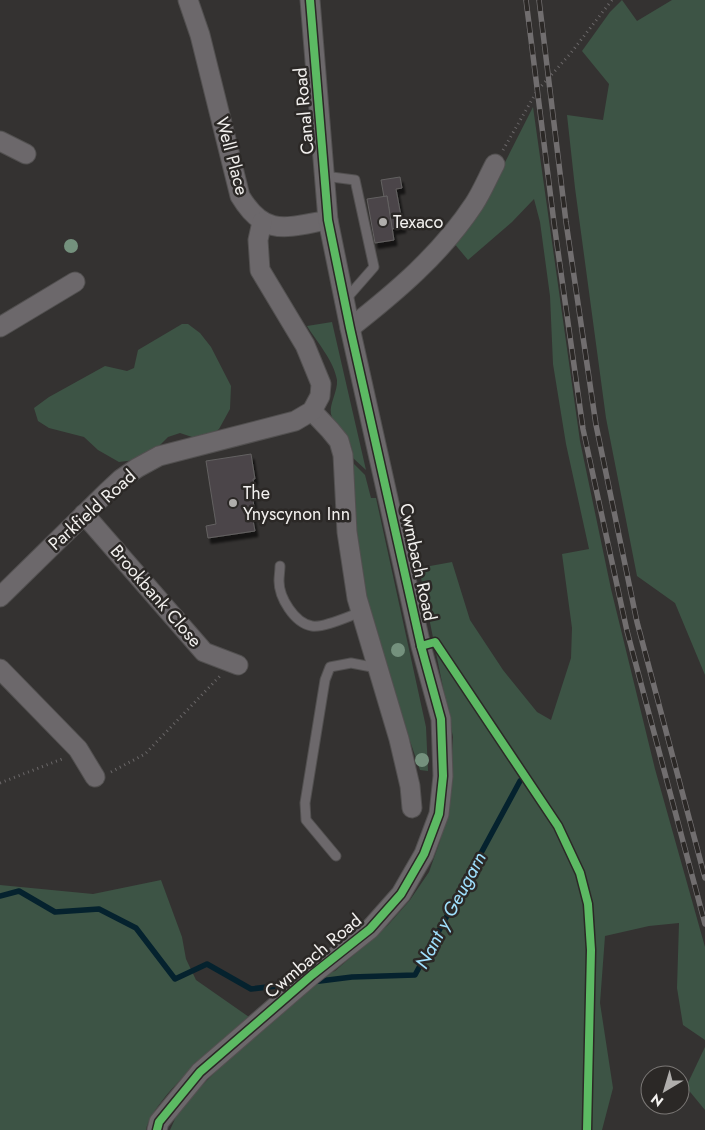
<svg xmlns="http://www.w3.org/2000/svg" width="705" height="1130" font-family="Jost,sans-serif">
<style>
.green{fill:#3d5445}
.lines{fill:none;stroke-linecap:round;stroke-linejoin:round}
.stream{stroke:#05222e;stroke-width:5.5}
.building{fill:#4b4549;stroke:#636161;filter:url(#shadow)}
.lane-casing{stroke:#525050;stroke-width:11}
.street-casing{stroke:#525050;stroke-width:21}
.path{stroke:#6b6869;stroke-width:3;stroke-dasharray:1 4;stroke-linecap:butt}
.lane{stroke:#6c686b;stroke-width:9}
.street{stroke:#6c686b;stroke-width:19}
.rail-casing{stroke:#716e6f;stroke-width:5.5}
.rail{stroke:#2b2826;stroke-width:4;stroke-dasharray:11;stroke-linecap:butt}
.cycleway-casing{stroke:#2b2826;stroke-width:11}
.cycleway{stroke:#5cba63;stroke-width:8}
.tree{fill:#74917d}
.poi-dot{fill:#b0aeac;stroke:#2b2826;stroke-width:2}
.labels{text-anchor:middle;stroke-width:5;stroke-linejoin:round;paint-order:stroke}
.street-label{font-size:18px;fill:#f2f0ee;stroke:#2b2826}
.poi-label{font-size:18px;fill:#f2f0ee;stroke:#2b2826;text-anchor:start}
.water-label{font-size:19px;font-style:italic;fill:#a0e0fe;stroke:#2b2826}
</style>
<defs>
<filter id="shadow"><feDropShadow dx="3" dy="5.5" stdDeviation="1" flood-color="#0009"/></filter>
</defs>
<rect width="100%" height="100%" fill="#343231"/>
<g class="green">
<polygon points="622,0 637,21 672,0 705,0 705,675 675,603 637,576 606,418 575,188 567,115 603,120 609,84 582,51 610,12"/>
<polygon points="533,107 580,441 611,589 655,769 705,947 705,1040 683,1025 677,988 679,923 649,926 605,936 600,1003 613,1088 602,1130 170,1130 180,1108 228,1059 324,975 335,971 388,925 410,900 429,872 440,841 446,816 451,774 453,737 419,568 452,562 470,620 503,670 537,712 551,720 571,658 572,628 562,554 589,549 566,444 553,364 550,296 540,222 534,199 512,222 468,260 453,242 494,184"/>
<path d="M332 322 366 470 353 458C353 434 336 432 331 414 329 404 338 391 337 380 334 361 317 342 307 326Z"/>
<polygon points="182,324 188,324 200,333 211,347 231,386 230,409 219,429 207,438 195,438 180,433 168,437 153,452 135,460 119,462 98,450 84,437 49,428 38,421 34,408 49,397 105,366 127,371 134,368 138,350"/>
<path d="M349 459 365 475 371 498H376L426 727 428 771 420 770C401 714 380 657 366 599 355 553 353 505 349 459Z"/>
<path d="M161 880 182 937 186 959 196 980 249 1017C222 1041 154 1096 146 1130H0V885L93 894Z"/>
<polygon points="705,1047 705,1110 686,1087"/>
</g>
<g class="lines">
<g class="stream">
<polyline points="0,896 19,891 55,912 99,909 136,928 175,979 207,964 251,989 293,984"/>
<polyline points="312,982 352,977 415,975 520,781"/>
</g>
</g>
<g class="building">
<polygon points="400,177 402,188 396,189 403,227 392,229 387,196 384,197 381,180"/>
<polygon points="387,196 394,240 375,243 367,199"/>
<polygon points="251,454 255,479 253,479 255,491 252,492 255,515 252,515 255,531 208,538 206,526 216,524 206,461"/>
</g>
<g class="lines">
<defs>
<g id="lane">
<polyline points="324,176 355,180 374,267 346,299"/>
<path d="M280 566C280 571 279 576 279 581 279 597 294 623 312 626 324 628 349 616 361 612"/>
<polyline points="336,856 306,820 305,803 325,680 330,667 351,663 377,668"/>
</g>
<g id="street">
<path d="M188 0 200 35 240 196C265 238 287 227 328 220"/>
<polyline points="0,141 26,154"/>
<polyline points="0,327 75,282"/>
<path d="M350 328C396 292 441 254 474 204 482 192 488 177 495 164"/>
<polyline points="312,411 330,430 339,441 343,455 347,532 357,598 399,739 410,786 412,808"/>
<polyline points="84,514 204,652 238,665"/>
<polyline points="0,597 107,492 121,479 137,468 159,456 295,421 312,411 320,396 321,384 305,345 260,270 258,240 262,222"/>
<polyline points="0,669 78,749 95,777"/>
<polyline points="157,1130 159,1122 200,1072 312,975 370,929 401,894 424,854 439,814 443,776 441,719 421,646 350,328 328,220 310,0"/>
</g>
</defs>
<use href="#lane" class="lane-casing"/>
<use href="#street" class="street-casing"/>
<g class="path">
<polyline points="503,150 537,91 570,54 612,0"/>
<polyline points="111,772 145,754 220,676"/>
<polyline points="0,783 62,759"/>
</g>
<use href="#lane" class="lane"/>
<use href="#street" class="street"/>
<defs>
<g id="rail">
<polyline points="526,0 554,223 583,429 627,631 705,924"/>
<polyline points="539,0 566,222 596,425 637,622 705,878"/>
</g>
</defs>
<use href="#rail" class="rail-casing"/>
<use href="#rail" class="rail"/>
<defs>
<g id="cycleway">
<polyline points="421,646 435,642 558,826 580,873 588,904 591,950 587,1130"/>
<polyline points="157,1130 159,1122 200,1072 312,975 370,929 401,894 424,854 439,814 443,776 441,719 421,646 350,328 328,220 310,0"/>
</g>
</defs>
<use href="#cycleway" class="cycleway-casing"/>
<use href="#cycleway" class="cycleway"/>
</g>
<g class="tree">
<circle cx="71" cy="246" r="7"/>
<circle cx="398" cy="650" r="7"/>
<circle cx="422" cy="760" r="7"/>
</g>
<g class="poi-dot">
<circle cx="383" cy="222" r="5"/>
<circle cx="233" cy="503" r="5"/>
</g>
<g class="labels">
<g class="street-label">
<text transform="translate(304 111) rotate(-95)" y="6">Canal Road</text>
<text transform="translate(232 156) rotate(75)" y="6">Well Place</text>
<text transform="translate(92 510) rotate(-42)" y="6">Parkfield Road</text>
<text transform="translate(418 562) rotate(78)" y="6">Cwmbach Road</text>
<text transform="translate(156 596) rotate(49)" y="6">Brookbank Close</text>
<text transform="translate(313 956) rotate(-40)" y="6">Cwmbach Road</text>
</g>
<g class="poi-label">
<text x="393" y="228">Texaco</text>
<text x="243" y="499">The<tspan x="243" dy="21">Ynyscynon Inn</tspan></text>
</g>
<g class="water-label">
<text transform="translate(450 910) rotate(-62)" y="7">Nant y Geugarn</text>
</g>
</g>
<g transform="translate(665 1090) rotate(218)"><circle r="24" fill="#2b2826" stroke="#7b7876"/>
<path d="M0-4L9 19L0 12L-9 19Z" fill="#b0aeac"/>
<text y="-8" font-size="14" font-weight="bold" text-anchor="middle" fill="#f2f0ee">N</text>
</g>
</svg>
